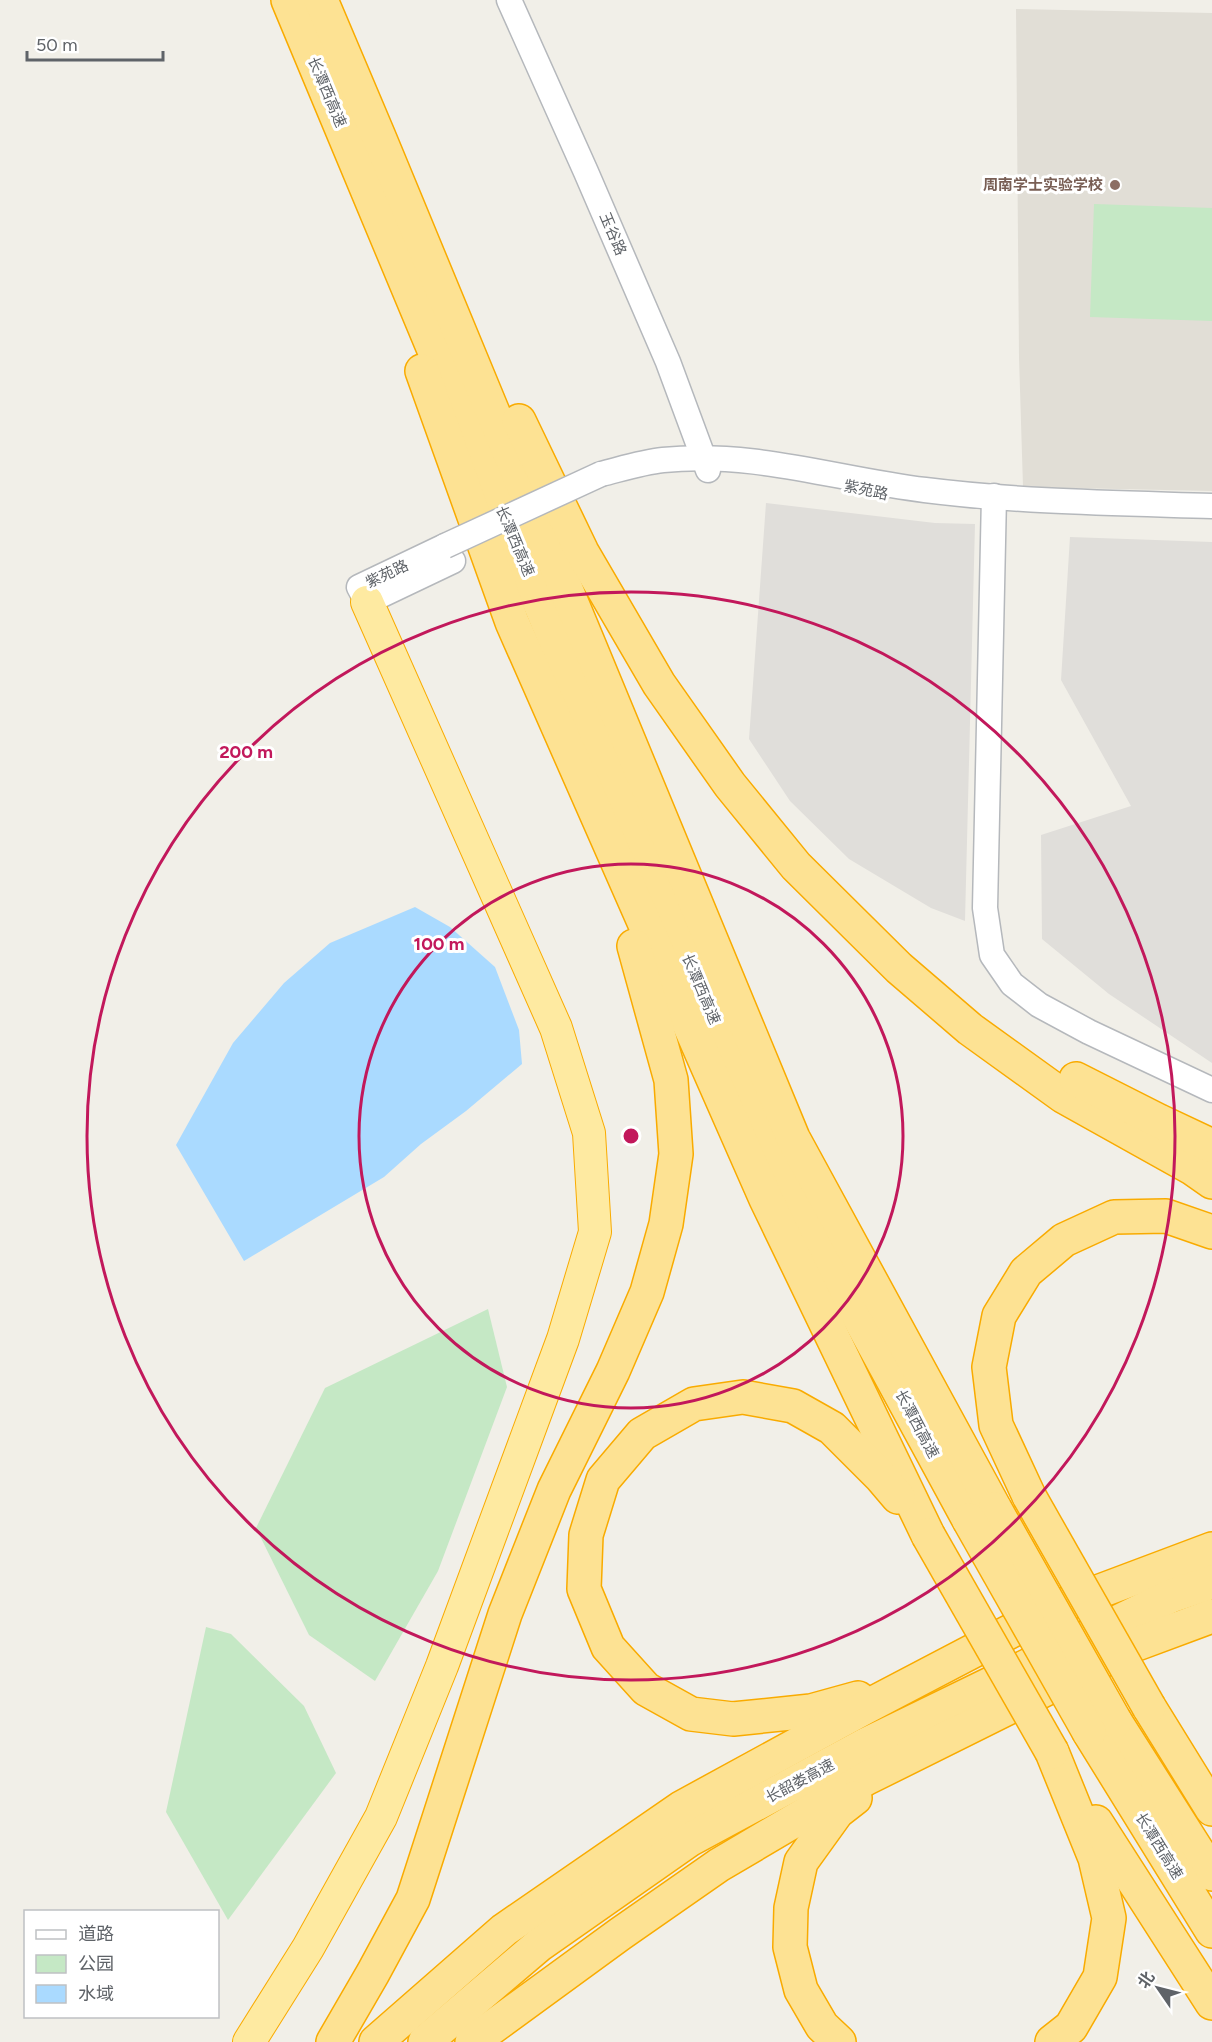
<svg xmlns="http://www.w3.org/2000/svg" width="1212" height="2042" font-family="Figtree,'Noto Sans SC',sans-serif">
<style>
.industrial{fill:#e0deda}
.education{fill:#e1ded6}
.green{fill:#c5e8c5}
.water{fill:#aadaff}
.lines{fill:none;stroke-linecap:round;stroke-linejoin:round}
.tertiary-casing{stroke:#b5b8bc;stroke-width:27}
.trunk-casing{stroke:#f9ab00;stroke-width:34}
.motorway-casing{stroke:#f9ab00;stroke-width:36}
.tertiary{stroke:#fff;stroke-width:24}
.trunk{stroke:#feeaa1;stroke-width:32}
.motorway{stroke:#fde293;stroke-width:33}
.tertiary-bridge-casing{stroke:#b5b8bc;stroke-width:27;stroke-linecap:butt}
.motorway-bridge-casing{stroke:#f9ab00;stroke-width:36;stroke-linecap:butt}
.tertiary-bridge{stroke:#fff;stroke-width:24}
.motorway-bridge{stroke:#fde293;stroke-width:33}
.ring{fill:none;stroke:#c2185b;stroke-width:3}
.education-dot{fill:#8d6e63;stroke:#fff;stroke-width:2}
.labels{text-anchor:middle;stroke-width:6;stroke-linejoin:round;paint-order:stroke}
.street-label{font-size:15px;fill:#5f6368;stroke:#fff}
.education-label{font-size:15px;font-weight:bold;fill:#785e54;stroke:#fff;text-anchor:end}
.centre{fill:#c2185b;stroke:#fff;stroke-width:3}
.ring-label{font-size:18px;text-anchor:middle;font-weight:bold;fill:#c2185b;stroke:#fff;stroke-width:6;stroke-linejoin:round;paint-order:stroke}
</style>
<rect width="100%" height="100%" fill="#f1efe8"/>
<g class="industrial">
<polygon points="766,503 935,523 975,524 965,921 931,908 849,859 790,801 749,739"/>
<polygon points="1070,537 1212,542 1212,1063 1109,994 1042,939 1041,835 1131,806 1061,680"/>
</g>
<polygon class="education" points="1016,9 1212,13 1212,491 1023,487 1019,357"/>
<g class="green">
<polygon points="1094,204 1212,208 1212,321 1090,317"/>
<polygon points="488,1309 507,1387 438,1571 375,1681 309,1635 256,1528 325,1388"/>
<polygon points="206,1627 231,1634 304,1706 336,1773 228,1920 166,1812"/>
</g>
<polygon class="water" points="415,907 450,927 495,967 519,1030 522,1064 466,1111 421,1144 384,1177 244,1261 176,1145 233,1043 284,983 330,943"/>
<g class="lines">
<defs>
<g id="tertiary">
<polyline points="509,0 586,172 668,362 708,470"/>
<path d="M601 474C621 469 643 462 663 460 756 451 835 479 925 490 1020 502 1117 503 1212 506"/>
<polyline points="994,496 985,908 992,955 1012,984 1039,1005 1089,1032 1212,1090"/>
<polyline points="445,546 359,587 367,602 453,561"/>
</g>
<polyline id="trunk" points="249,2042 308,1948 381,1817 442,1666 563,1339 595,1232 589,1133 556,1028 367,602"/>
<g id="motorway">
<polyline points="288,0 768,1150 969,1520"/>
<polyline points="321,0 379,137 793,1138 995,1509"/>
<polyline points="422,371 512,622 766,1199 928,1535"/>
<polyline points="519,421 582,552 659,684 730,785 796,866 899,968 970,1029 1063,1096 1192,1168 1212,1182"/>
<polyline points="1076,1079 1159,1121 1212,1146"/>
<polyline points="1029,1496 996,1425 989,1367 999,1316 1026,1272 1064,1240 1114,1217 1166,1216 1212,1232"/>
<polyline points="858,1698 811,1711 733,1719 691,1714 646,1689 608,1647 584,1589 586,1535 603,1480 642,1434 694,1404 743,1397 793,1406 832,1428 881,1477 898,1497"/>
<polyline points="1149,1707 1212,1809"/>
<polyline points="1115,1721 1212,1874"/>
<polyline points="1089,1732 1212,1931"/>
<polyline points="1052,1752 1095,1858 1109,1918 1100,1977 1071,2027 1052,2042"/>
<polyline points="1096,1822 1212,2003"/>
<polyline points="333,2042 373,1973 413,1899 505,1614 554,1490 613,1371 647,1292 666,1224 676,1154 671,1080 634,946"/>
<polyline points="376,2042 504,1930 681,1808 864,1708 1055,1608 1212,1549"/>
<polyline points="425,2042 539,1945 689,1840 867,1744 1171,1596 1212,1582"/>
<polyline points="472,2042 620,1934 719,1865 865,1779 1134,1645 1212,1616"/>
<polyline points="839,2042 822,2026 801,1990 790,1947 791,1908 801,1862 837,1812 855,1798"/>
</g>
</defs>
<use href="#tertiary" class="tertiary-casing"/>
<use href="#trunk" class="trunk-casing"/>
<use href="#motorway" class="motorway-casing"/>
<use href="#tertiary" class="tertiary"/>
<use href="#trunk" class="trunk"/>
<use href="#motorway" class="motorway"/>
<defs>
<polyline id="tertiary-bridge" points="445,546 601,474"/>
<g id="motorway-bridge">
<polyline points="1029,1496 1149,1707"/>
<polyline points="995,1509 1115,1721"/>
<polyline points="969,1520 1089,1732"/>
<polyline points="928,1535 1052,1752"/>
</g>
</defs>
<use href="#tertiary-bridge" class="tertiary-bridge-casing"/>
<use href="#motorway-bridge" class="motorway-bridge-casing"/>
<use href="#tertiary-bridge" class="tertiary-bridge"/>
<use href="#motorway-bridge" class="motorway-bridge"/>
</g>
<g class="ring">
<circle cx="631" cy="1136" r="272"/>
<circle cx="631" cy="1136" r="544"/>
</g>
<circle class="education-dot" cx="1115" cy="185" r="6"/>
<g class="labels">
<g class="street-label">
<text transform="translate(327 92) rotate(67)" y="5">长潭西高速</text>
<text transform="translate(613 234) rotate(67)" y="5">玉谷路</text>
<text transform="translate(866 490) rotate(12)" y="5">紫苑路</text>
<text transform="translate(515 541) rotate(67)" y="5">长潭西高速</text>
<text transform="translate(387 574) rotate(-25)" y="5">紫苑路</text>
<text transform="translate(701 989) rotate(67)" y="5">长潭西高速</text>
<text transform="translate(917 1424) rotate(62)" y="5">长潭西高速</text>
<text transform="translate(800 1781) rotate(-28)" y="5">长韶娄高速</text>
<text transform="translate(1159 1846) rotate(58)" y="5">长潭西高速</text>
</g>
<g class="education-label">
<text x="1103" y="190">周南学士实验学校</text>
</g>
</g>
<circle cx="631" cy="1136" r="9" class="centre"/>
<g class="ring-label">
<text x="246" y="758">200 m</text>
<text x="439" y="950">100 m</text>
</g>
<rect x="24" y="1910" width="195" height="108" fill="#ffffff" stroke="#bfc1c3" stroke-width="1.5"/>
<rect x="36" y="1930" width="30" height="9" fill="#ffffff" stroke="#bfc1c3" stroke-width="1.5"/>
<text x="78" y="1940" font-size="18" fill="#5f6368">道路</text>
<rect x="36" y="1955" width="30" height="18" fill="#c5e8c5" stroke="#bfc1c3" stroke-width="1.5"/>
<text x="78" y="1970" font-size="18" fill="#5f6368">公园</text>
<rect x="36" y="1985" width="30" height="18" fill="#aadaff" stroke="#bfc1c3" stroke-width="1.5"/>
<text x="78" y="2000" font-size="18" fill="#5f6368">水域</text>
<g transform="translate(1158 1988) rotate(305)" stroke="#ffffff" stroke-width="4.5" paint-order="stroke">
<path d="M0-4.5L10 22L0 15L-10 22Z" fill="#5f6368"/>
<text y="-9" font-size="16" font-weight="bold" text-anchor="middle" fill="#5f6368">北</text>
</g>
<path d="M27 51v9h136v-9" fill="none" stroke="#5f6368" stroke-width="3"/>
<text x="36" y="51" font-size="18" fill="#5f6368" stroke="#ffffff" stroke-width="4.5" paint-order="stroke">50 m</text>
</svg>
